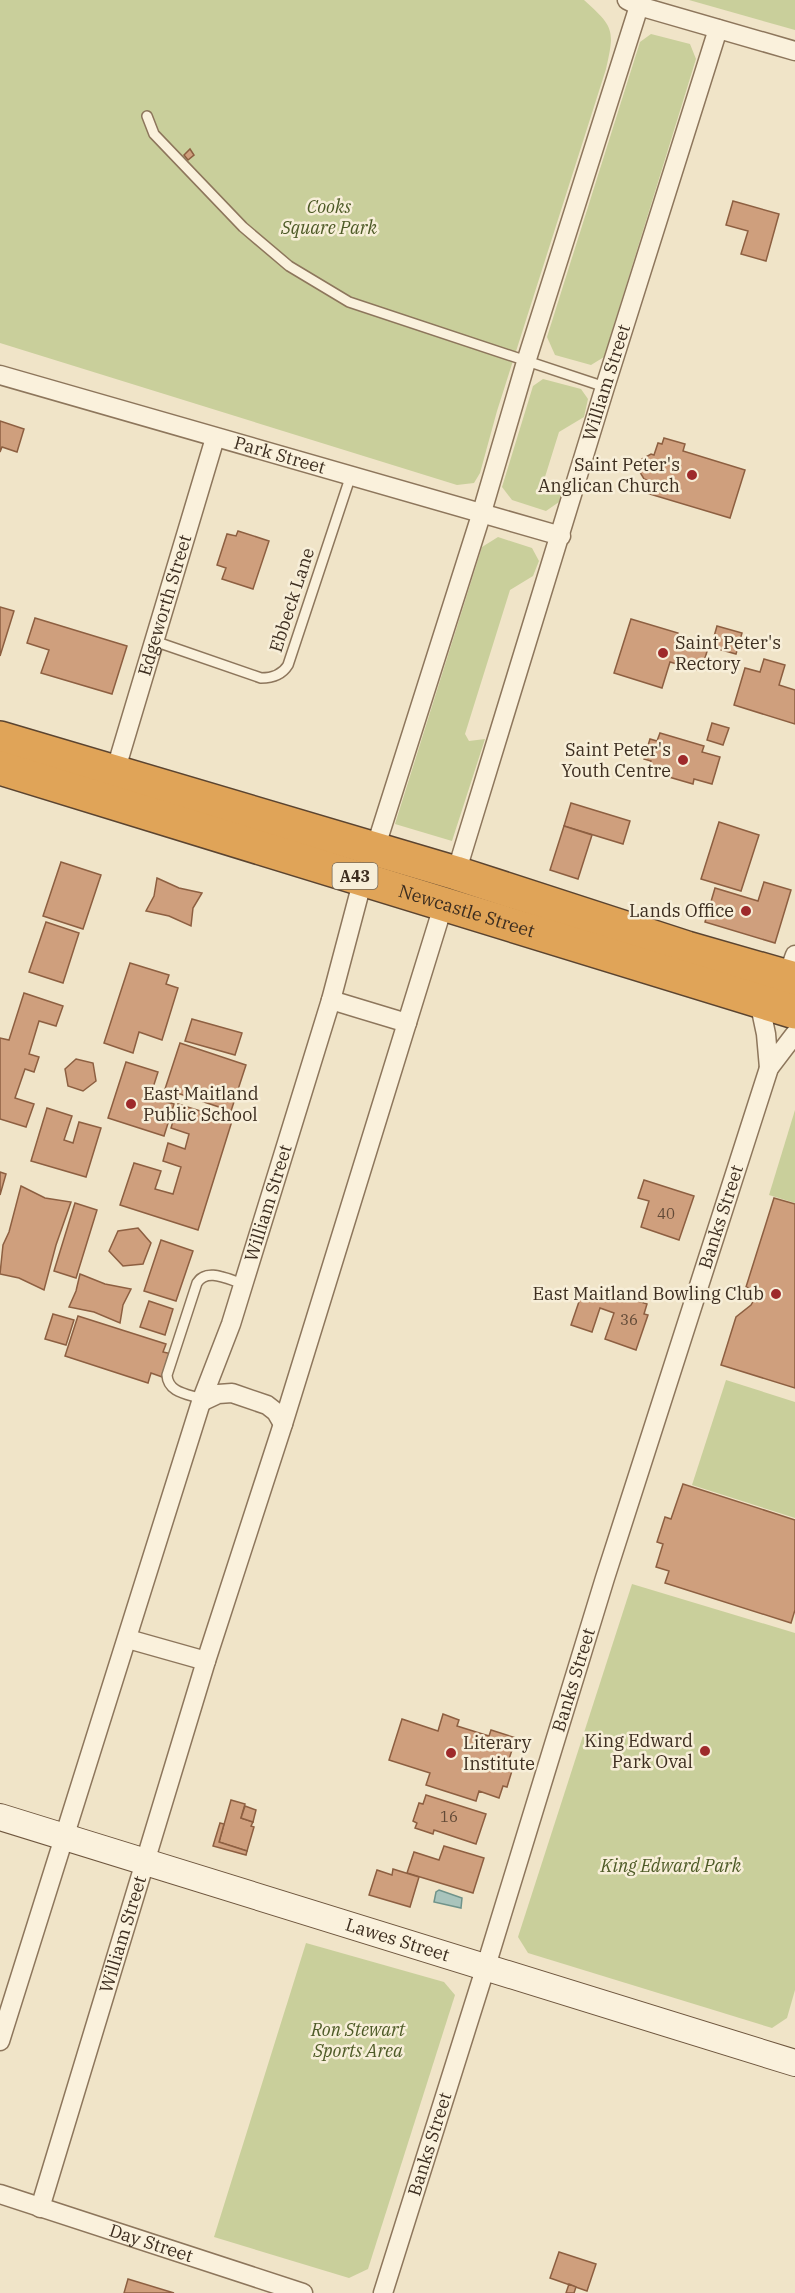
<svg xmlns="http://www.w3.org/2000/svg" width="795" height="2293" font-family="'IBM Plex Serif',serif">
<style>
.green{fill:#c9cf9b}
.water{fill:#a9c4bc;stroke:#6f938a;stroke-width:1.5}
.building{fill:#cf9f7d;stroke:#8d5f41;stroke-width:1.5}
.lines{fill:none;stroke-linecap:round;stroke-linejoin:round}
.lane-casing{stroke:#8d765c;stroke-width:12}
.street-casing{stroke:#8d765c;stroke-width:21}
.secondary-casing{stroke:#6f573f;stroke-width:28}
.highway-casing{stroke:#5b4430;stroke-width:36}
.lane{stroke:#faf1dc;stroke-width:9}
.street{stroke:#faf1dc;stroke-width:18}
.secondary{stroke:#faf1dc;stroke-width:26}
.highway{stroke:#e0a458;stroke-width:33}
.poi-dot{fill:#9e2a2b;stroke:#f7eed8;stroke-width:2}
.labels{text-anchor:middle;stroke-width:5;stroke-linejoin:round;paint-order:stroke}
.number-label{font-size:15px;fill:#624a37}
.shield{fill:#f7eed8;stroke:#756857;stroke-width:1.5}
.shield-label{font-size:16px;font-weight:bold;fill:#3d2e20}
.park-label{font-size:18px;font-style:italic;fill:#4d5a26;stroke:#f7eed8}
.street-label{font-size:18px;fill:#3d2e20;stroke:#f7eed8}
.poi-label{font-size:18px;fill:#3d2e20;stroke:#f7eed8;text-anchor:end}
</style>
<rect width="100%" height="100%" fill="#f0e4c8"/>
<g class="green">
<path d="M0 0H584C614 27 615 30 606 69L497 411 480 473 474 483 457 485 0 343Z"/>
<polygon points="689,0 795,0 795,30"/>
<polygon points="651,34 690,44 696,59 604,357 591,365 555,355 547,337 640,42"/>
<polygon points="543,379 581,389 588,399 584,417 559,432 540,493 559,483 563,488 559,502 546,511 512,500 502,487 533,386"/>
<polygon points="498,537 532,548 539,561 533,576 510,590 465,734 469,741 485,739 452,841 395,824 482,547"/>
<polygon points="795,1110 795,1203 769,1195"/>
<polygon points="726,1380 795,1402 795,1518 692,1485"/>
<polygon points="632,1584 795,1633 795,1990 787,2018 772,2028 528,1953 518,1937"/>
<polygon points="306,1943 444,1982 455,1995 368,2269 349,2278 214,2237"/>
</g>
<polygon class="water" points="439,1890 462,1898 461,1908 434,1902 436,1892"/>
<g class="building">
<polygon points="190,149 194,155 188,160 184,155"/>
<polygon points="733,201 779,214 766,261 741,254 748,231 726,225"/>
<polygon points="0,421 24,429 17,452 2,447 0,452"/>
<polygon points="664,438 685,444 683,451 745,470 730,518 643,492 647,480 644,479 638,469 642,459 651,454 654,455 658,443 662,444"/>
<polygon points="238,531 269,541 253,589 222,579 226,568 217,565 227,534 236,536"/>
<polygon points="0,607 14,611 0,656"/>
<polygon points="35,618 127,646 112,694 41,673 49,650 27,643"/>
<polygon points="631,619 678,633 678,636 709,645 701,671 670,662 662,688 614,673"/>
<polygon points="717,626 742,633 736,654 711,647"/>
<polygon points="764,659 785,665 779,685 795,690 795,724 734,705 745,668 760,672"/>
<polygon points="712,723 729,728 723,745 707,740"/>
<polygon points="660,733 704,746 702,752 720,757 712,784 694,779 693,784 648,771 651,761 644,759 650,739 657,741"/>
<polygon points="571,803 630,821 623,844 564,826"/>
<polygon points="719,822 759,835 741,891 701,879"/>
<polygon points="564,826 592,835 578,879 550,870"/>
<polygon points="61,862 101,875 83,929 43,916"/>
<polygon points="157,878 179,888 202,893 193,908 191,926 169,916 146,911 154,896"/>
<polygon points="764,882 791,890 775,943 705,922 715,888 758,901"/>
<polygon points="46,922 79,933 63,983 29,972"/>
<polygon points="130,963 169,975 166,984 178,988 162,1040 139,1032 133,1053 104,1043"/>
<polygon points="24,993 63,1006 56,1026 39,1021 29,1054 39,1057 34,1072 25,1069 15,1098 34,1104 26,1127 0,1119 0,1038 9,1040"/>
<polygon points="192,1019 242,1033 235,1055 185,1041"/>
<polygon points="180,1043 246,1065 231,1111 165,1089"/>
<polygon points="76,1059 93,1063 96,1081 83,1091 68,1086 65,1069"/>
<polygon points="126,1062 158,1072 150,1097 174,1104 164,1136 108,1118"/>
<polygon points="178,1104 232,1121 198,1230 120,1205 134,1163 161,1171 155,1189 173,1194 181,1167 163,1161 168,1143 185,1149 189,1134 171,1128"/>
<polygon points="47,1108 72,1116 64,1140 73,1143 79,1122 101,1128 86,1177 31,1161"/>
<polygon points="0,1172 6,1174 0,1195"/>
<polygon points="644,1180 694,1196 679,1240 641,1227 649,1201 638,1198"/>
<polygon points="21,1186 45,1198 71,1202 56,1245 44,1290 19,1278 0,1274 3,1245 9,1232"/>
<polygon points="774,1198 795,1204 795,1388 721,1365 736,1317 751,1305 759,1291 746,1287"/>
<polygon points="75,1203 97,1210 76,1278 54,1271"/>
<polygon points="138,1228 151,1243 143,1264 123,1266 109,1251 118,1231"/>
<polygon points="161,1240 193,1251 176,1301 144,1291"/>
<polygon points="80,1274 105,1284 131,1289 123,1305 120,1323 94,1312 69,1307 76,1291"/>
<polygon points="584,1287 608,1295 609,1291 647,1304 644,1314 648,1315 636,1350 605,1339 614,1313 600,1308 592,1332 571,1325"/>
<polygon points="149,1301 173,1309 165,1335 140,1327"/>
<polygon points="53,1314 74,1320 66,1345 45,1339"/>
<polygon points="78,1316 166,1344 163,1352 172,1354 165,1378 151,1373 148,1383 65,1356"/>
<polygon points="683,1484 795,1520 795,1610 791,1623 665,1583 669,1571 656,1567 663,1544 657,1542 665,1517 671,1519"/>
<polygon points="443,1714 459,1720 457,1726 489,1736 491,1730 516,1738 509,1759 515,1761 507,1787 503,1786 499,1798 479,1791 476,1801 426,1785 430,1773 389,1760 402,1719 438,1731"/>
<polygon points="426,1795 486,1814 476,1844 434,1830 433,1834 415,1828 417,1823 413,1821 419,1803 423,1804"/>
<polygon points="231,1800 245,1804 241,1818 253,1822 251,1826 254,1827 247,1851 219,1842"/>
<polygon points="245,1806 256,1810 253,1822 241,1818"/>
<polygon points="220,1823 224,1824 219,1842 247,1851 246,1855 213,1846"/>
<polygon points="444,1846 484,1858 473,1893 407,1873 414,1852 439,1860"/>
<polygon points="393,1869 419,1877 410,1907 369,1895 377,1870 392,1875"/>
<polygon points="559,2252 596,2264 587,2291 550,2278"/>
<polygon points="128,2279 174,2293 124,2293"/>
<polygon points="569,2284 576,2287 574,2293 566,2293"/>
</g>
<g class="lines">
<defs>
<g id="lane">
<polyline points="147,116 154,134 243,227 289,266 349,302 605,387"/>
<path d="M154 641 261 678C271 678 282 675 288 665L351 475"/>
<path d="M202 1399C188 1394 168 1393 167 1375L197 1283C207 1267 229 1280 244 1284"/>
</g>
<g id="street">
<polyline points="627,0 639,6 795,51"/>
<path id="s1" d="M0 375 561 536"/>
<path id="s2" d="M115 772 215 438"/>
<polyline points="375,849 482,512 526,362 639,6"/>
<path id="s3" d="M456 873 605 387 718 29"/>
<polyline points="787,977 795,955"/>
<polyline points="331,1000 407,1023"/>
<polyline points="759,1001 766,1034 769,1068"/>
<polyline points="201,1402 218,1394 232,1393 267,1405 276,1412 283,1424"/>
<polyline points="128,1639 206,1661"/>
<path id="s4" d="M0 2041 202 1399 231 1324 331 1000 363 879"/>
<path id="s5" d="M0 2194 303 2293"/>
<path id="s6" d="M40 2208 206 1661 283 1424 444 903"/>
<path id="s7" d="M383 2293 486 1966 605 1578 769 1068 795 1034"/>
</g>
<g id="secondary">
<path id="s8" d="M0 1817 795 2063"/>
</g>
<g id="highway">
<polyline points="0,738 456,873 687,948 795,979"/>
<path id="s9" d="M0 768 795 1012"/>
</g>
</defs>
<use href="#lane" class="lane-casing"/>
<use href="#street" class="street-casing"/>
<use href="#secondary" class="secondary-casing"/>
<use href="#highway" class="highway-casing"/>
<use href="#lane" class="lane"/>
<use href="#street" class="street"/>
<use href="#secondary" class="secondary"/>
<use href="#highway" class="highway"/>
</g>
<g class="poi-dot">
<circle cx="692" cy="475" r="6"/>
<circle cx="663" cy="653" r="6"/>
<circle cx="683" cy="760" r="6"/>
<circle cx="746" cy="911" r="6"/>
<circle cx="131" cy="1104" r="6"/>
<circle cx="776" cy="1294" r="6"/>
<circle cx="705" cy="1751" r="6"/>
<circle cx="451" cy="1753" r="6"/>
</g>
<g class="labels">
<g class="number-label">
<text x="666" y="1219">40</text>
<text x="629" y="1325">36</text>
<text x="449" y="1822">16</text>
</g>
<rect class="shield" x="332.5" y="863" width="45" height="26" rx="4.5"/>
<g class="shield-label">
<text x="355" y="882">A43</text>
</g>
<g class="park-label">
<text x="329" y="213">Cooks<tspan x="329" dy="21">Square Park</tspan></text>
<text x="671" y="1872">King Edward Park</text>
<text x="358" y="2036">Ron Stewart<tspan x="358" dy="21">Sports Area</tspan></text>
</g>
<g class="street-label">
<text dy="6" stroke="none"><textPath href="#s3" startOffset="513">William Street</textPath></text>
<text dy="6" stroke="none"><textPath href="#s1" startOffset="291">Park Street</textPath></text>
<text transform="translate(292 600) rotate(-72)" y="6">Ebbeck Lane</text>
<text dy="6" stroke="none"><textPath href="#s2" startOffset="174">Edgeworth Street</textPath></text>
<text dy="6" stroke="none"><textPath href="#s9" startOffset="488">Newcastle Street</textPath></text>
<text dy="6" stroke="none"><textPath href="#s4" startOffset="880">William Street</textPath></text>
<text dy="6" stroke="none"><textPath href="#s7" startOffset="1128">Banks Street</textPath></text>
<text dy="6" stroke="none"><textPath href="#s7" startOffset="642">Banks Street</textPath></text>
<text dy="6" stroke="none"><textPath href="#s6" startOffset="286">William Street</textPath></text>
<text dy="6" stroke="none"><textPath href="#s8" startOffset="416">Lawes Street</textPath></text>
<text dy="6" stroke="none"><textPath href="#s7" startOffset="156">Banks Street</textPath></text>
<text dy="6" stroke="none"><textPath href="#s5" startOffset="159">Day Street</textPath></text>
</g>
<g class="poi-label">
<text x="680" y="471">Saint Peter's<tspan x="680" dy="21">Anglican Church</tspan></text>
<text x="675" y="649" text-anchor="start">Saint Peter's<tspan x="675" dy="21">Rectory</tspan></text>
<text x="671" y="756">Saint Peter's<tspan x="671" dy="21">Youth Centre</tspan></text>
<text x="734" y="917">Lands Office</text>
<text x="143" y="1100" text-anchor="start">East Maitland<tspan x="143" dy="21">Public School</tspan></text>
<text x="764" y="1300">East Maitland Bowling Club</text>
<text x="693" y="1747">King Edward<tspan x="693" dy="21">Park Oval</tspan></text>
<text x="463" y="1749" text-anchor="start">Literary<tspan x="463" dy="21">Institute</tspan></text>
</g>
</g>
</svg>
